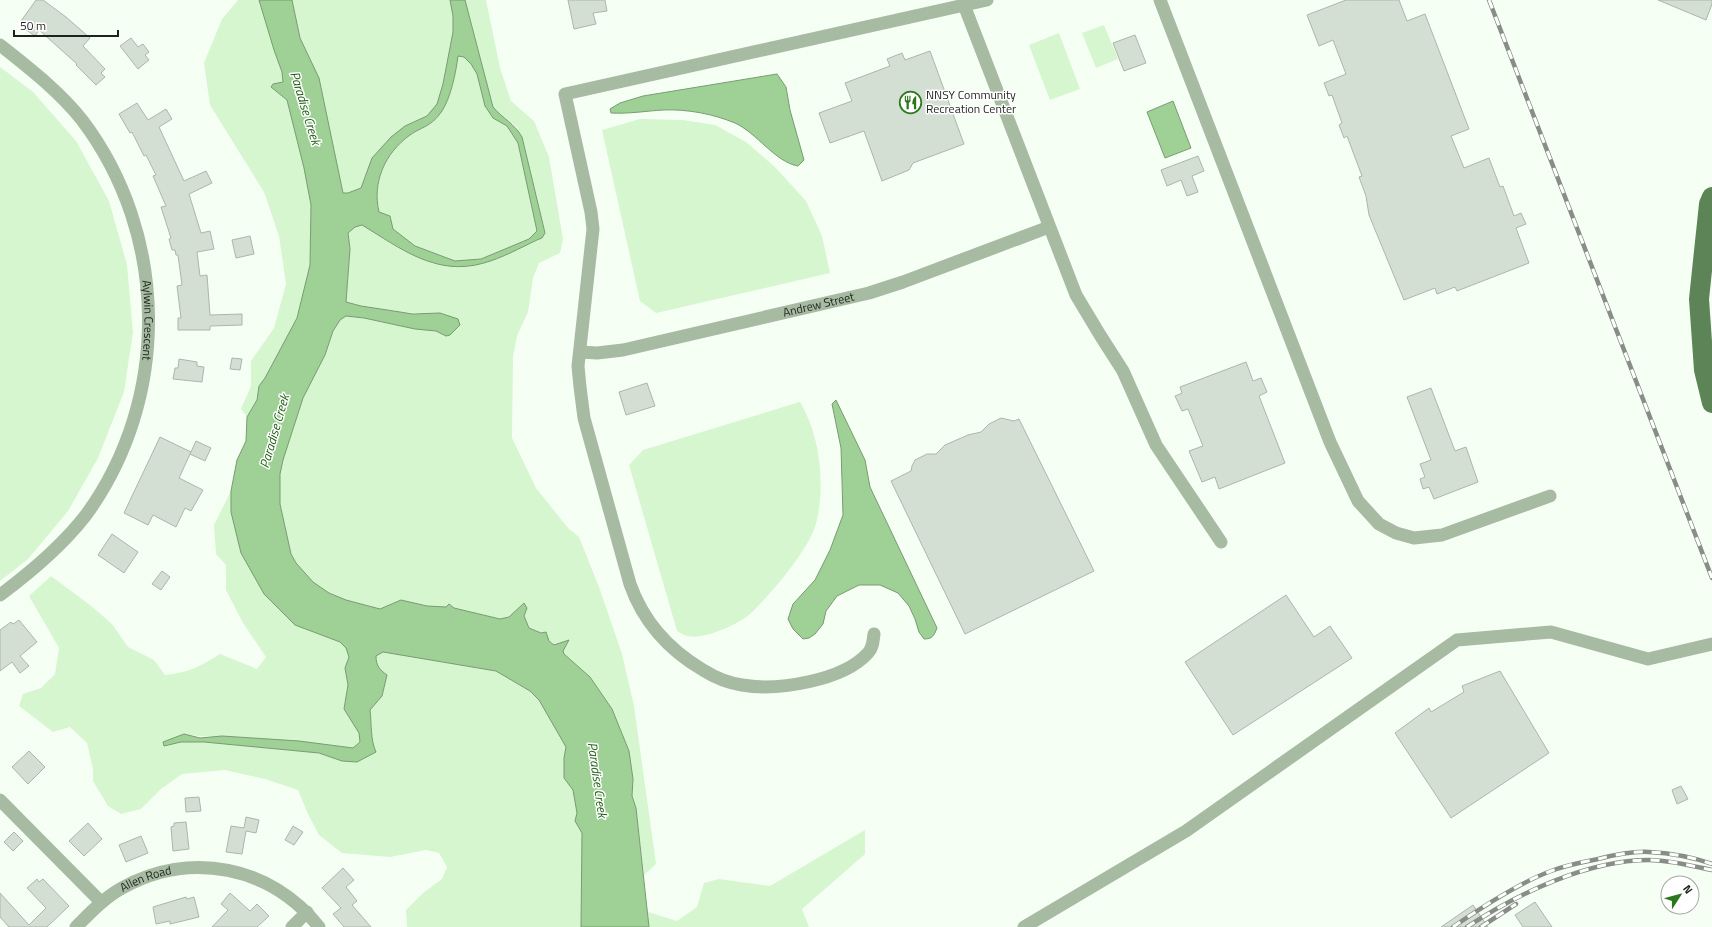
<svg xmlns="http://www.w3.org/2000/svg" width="1712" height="927" font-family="'Titillium Web',sans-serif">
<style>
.green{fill:#d5f6cf}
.water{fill:#9fd096;stroke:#789c72;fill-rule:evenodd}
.building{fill:#d4dfd3;stroke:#acb6aa}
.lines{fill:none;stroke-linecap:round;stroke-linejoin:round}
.street{stroke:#a6bba2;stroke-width:13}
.primary{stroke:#5d8457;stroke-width:20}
.rail-casing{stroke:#888e87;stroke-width:4.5}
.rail{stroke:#fff;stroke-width:3;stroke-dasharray:9;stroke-linecap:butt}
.labels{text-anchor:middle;stroke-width:3;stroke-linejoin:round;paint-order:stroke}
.poi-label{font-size:12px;fill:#1e221e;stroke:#fff;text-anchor:start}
.street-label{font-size:12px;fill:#1e221e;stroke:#fff}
.water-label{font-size:13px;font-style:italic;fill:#1e5e12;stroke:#fff}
</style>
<rect width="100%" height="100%" fill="#f6fff4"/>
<g class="green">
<polygon points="238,0 259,0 274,50 282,72 283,83 273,84 271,87 287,100 304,168 311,205 310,265 297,318 265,378 259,386 257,400 247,417 241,409 251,386 251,361 274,328 286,284 279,236 264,192 210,105 204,63 222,19"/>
<polygon points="292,0 450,0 453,16 453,32 443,84 437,104 427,116 405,126 372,158 361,188 348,194 343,193 319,78 300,38"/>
<path d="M465 0H486L500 68 511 101 534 121 549 157 563 239 560 253 539 263 533 278 528 312 517 336 513 357 512 438 536 488 568 528 579 537 599 587 622 654 634 706 656 864 644 875 636 808 632 796 633 779 629 751 612 709 590 677 564 654 563 651 569 641 555 645 541 633 529 628 523 616 527 608 509 617 500 619 453 608 427 606 401 600 380 609 346 600 329 593 313 582 296 563 291 554 280 504V474L283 460 303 398 325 355 333 331 340 320 346 316 364 318 415 329 436 331 446 336 440 313C408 314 376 311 346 302L350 249 348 233 355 227 362 225 400 249 433 264 467 267 485 263 542 238 517 127 500 115 493 107Z"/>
<polygon points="1104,25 1118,59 1096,68 1082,33"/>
<polygon points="1059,33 1080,89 1050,100 1029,45"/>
<path d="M458 56 464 57 471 64 477 74 485 106 493 118 507 126 518 143 537 231 529 239 481 259 455 261 415 246 393 229 390 216 379 212C373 182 385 153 410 135 423 126 432 126 442 111 451 97 456 72 458 56Z"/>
<polygon points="0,67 33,92 76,141 109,201 127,265 133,332 124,392 98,458 68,511 28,559 0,581"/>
<polygon points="640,119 683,120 715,125 746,142 775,167 806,201 822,236 830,273 656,313 640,301 602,130"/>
<path d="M800 402C820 435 825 482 817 520 811 548 771 594 750 614 739 624 704 640 688 636 685 636 681 633 677 631L629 465 643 450Z"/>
<path d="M231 491V512L295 625 340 642 346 648 349 657 345 668 348 685 344 709 359 733 360 742 353 748C316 743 280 740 243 737 223 736 204 738 184 734L164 746 181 742H204L319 753 342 761 372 743V725L370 710 382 696 387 675C380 670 376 666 376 656L383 652 496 671 530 691 539 700 566 747 564 758V778L573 790 577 813 575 821 582 833 581 927H407L406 910 423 893 442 879 447 867 439 853 426 850 390 857 342 853 319 835 308 814 298 790 265 779 225 770 182 774 161 789 141 809 121 814 108 806 93 781V769L87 743 70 727 53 732 19 706 23 694 41 688 55 674 59 648 29 596 51 576 90 605 112 624 128 647 154 660 165 675C188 673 201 666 220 654L257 669 266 657 243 623 226 590V565L216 554 214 525Z"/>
<polygon points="865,830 865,854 802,909 809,927 649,927 648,912 677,921 697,907 704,883 719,879 770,886"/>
</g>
<g class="water">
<path d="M259 0H292L300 38 319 78 343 193H348L361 188 372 158 391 137 405 126 427 116 437 104 443 84 453 32V16L450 0H465L493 107C503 119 514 123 522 137L545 233 542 238 537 240C520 248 502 258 484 263 436 277 400 248 362 225L355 227 348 233 350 249 346 302 361 306 413 314 440 313 458 319 460 325 450 335 446 336 436 331 415 329 364 318 346 316 340 320 333 331 325 355 303 398 283 460 280 474V504L291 554 296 563 313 582 329 593 346 600 380 609 401 600 427 606 446 607 449 604 454 608 500 619 509 617 524 603 527 608 524 616 529 628 541 633 546 632 549 641 554 645 569 640 563 651 564 654 590 677 612 709 629 751 633 779 632 796 636 808 649 927H581L582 833 575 821 577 813 573 790 564 778V758L566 747 539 700 530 691 496 671 383 652 376 656C376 666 380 670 387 675L382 696 370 710C372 725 370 739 376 752L357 762 342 761 319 753 204 742H181L164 746 163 742 184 734 200 738 222 736 299 741 353 748 360 742 359 733 344 709 348 685 345 668 349 657 346 648 340 642 295 625 264 594 241 553 231 512V491L237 460 246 441 247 417 257 400 259 386 265 378 297 318 310 265 311 205 304 168 287 100 271 87 273 84 283 82 282 72 274 50ZM458 56 464 57 471 64 477 74 485 106 493 118 507 126 518 143 537 231 529 239 481 259 455 261 415 246 393 229 390 216 379 212C372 182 385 153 410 135 423 126 431 127 442 111 451 97 456 72 458 56Z"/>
<path d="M777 74 786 87 790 110 804 160 798 166C775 162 757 133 735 123 713 114 688 109 663 110 646 111 629 114 611 113L610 109 620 103 643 96Z"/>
<polygon points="1173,101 1191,148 1165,158 1147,112"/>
<path d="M836 400 865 460 870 487 937 628C934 636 932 639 924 639L919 632 915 619 909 606 898 593 880 585H859L837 596 826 611 823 624 815 634 809 638 803 639 793 629 788 619 793 604 815 580 830 550 843 515 841 448 832 404Z"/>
</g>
<g class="building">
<polygon points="36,0 43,0 66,17 90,38 83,46 105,69 101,73 105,77 96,85 76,65 77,64 39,30 35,36 25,29 28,26 21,21"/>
<polygon points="568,0 605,0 607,11 593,13 596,24 574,29"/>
<polygon points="1346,0 1399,0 1407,21 1425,14 1469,129 1451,136 1464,168 1489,158 1500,187 1503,186 1514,216 1521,213 1526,224 1516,228 1529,263 1457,291 1455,287 1437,294 1435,288 1404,300 1369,215 1366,196 1359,177 1362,176 1347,136 1344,138 1339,125 1342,123 1332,95 1329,96 1324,83 1346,74 1333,40 1319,46 1307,15"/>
<polygon points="1658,0 1712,0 1712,4 1706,20"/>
<polygon points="1135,35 1146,63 1124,71 1113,43"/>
<polygon points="131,38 138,47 143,44 149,52 145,55 149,60 138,69 120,46"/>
<polygon points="930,51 964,144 913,163 909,170 882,181 864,131 830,143 819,113 852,101 845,83 890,66 887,59 902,53 905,60"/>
<polygon points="137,103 148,120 166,109 172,119 159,127 184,181 206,171 212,183 189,194 201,233 210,231 214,249 197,252 200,276 207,275 210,315 242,314 242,325 210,326 210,330 178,330 178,318 181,318 177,286 182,285 178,255 176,255 175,250 172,250 169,239 171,238 161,207 166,206 153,176 156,175 146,155 144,156 132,132 130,133 119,114"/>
<polygon points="1198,156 1204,171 1192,176 1198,192 1187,196 1181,180 1167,186 1161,170"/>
<polygon points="250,236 254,254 236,258 232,240"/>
<polygon points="232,358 242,359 240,370 230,369"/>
<polygon points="179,359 197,362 197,366 204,367 202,382 173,379 175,368 178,368"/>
<polygon points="1246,362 1253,381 1261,378 1267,392 1259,396 1285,463 1219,489 1215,477 1202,482 1189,451 1203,446 1188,409 1182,411 1175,396 1182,393 1180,387"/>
<polygon points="647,383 655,406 626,415 619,392"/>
<polygon points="1431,388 1455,451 1466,447 1478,482 1434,499 1429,487 1423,489 1420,479 1425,477 1420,464 1431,460 1407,397"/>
<polygon points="1001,418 1014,421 1019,419 1094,571 965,634 891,481 911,471 912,466 915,460 927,454 936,454 945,445 968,435 981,432 989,424"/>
<polygon points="160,437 191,452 179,478 203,490 191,511 185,508 176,527 153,515 148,525 124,513"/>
<polygon points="196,441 211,448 205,461 190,454"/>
<polygon points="112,534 138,552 124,573 98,555"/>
<polygon points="162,571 170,577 161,590 152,584"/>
<polygon points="1286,595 1314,637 1330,626 1352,658 1233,735 1185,662"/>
<polygon points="19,620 37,642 20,656 29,666 20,673 12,662 0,671 0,630 11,622 13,624"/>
<polygon points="1500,671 1549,753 1451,818 1395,733 1429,708 1431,712 1464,692 1462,686"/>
<polygon points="29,751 45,767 28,784 12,767"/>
<polygon points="1681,786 1688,799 1677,804 1672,790"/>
<polygon points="199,797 201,811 186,812 185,798"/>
<polygon points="246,817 259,820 256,833 246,831 242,854 226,852 231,826 244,828"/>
<polygon points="186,822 189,849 173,851 171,827 174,826 174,823"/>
<polygon points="88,823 102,839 84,856 69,841"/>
<polygon points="293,826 303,832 294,845 285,840"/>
<polygon points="14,832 23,841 13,851 4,842"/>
<polygon points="141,836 148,853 126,862 119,845"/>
<polygon points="343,868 354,880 346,887 357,901 352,905 371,927 344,927 333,914 341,908 322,888"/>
<polygon points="37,879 39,882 43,879 69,906 47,927 9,927 0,917 0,893 29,925 46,908 27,888"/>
<polygon points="230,893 250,911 257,904 269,916 257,927 212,927 228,910 221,904"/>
<polygon points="186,897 187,899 194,897 199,917 170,924 170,921 156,924 153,907"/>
<polygon points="1535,902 1552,927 1523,927 1515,915"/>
<polygon points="1473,905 1488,927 1441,927"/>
</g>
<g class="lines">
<g class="street">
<polyline points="1160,0 1330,442 1358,501 1379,524 1396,533 1414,538 1442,535 1550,496"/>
<polyline points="964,5 1076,295 1100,335 1123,371 1156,445 1221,542"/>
<path id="s1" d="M0 45C29 68 59 91 82 120 169 235 171 398 86 515 62 546 31 572 0 595"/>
<path id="s2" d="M580 352 597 353 623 350 869 293 903 282 1049 227"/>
<path d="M874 634C873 641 873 648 868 653 843 681 777 691 742 685 729 683 714 677 703 670 669 650 643 621 630 584L584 418 580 387 578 366 593 229 591 212 565 94 987 0"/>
<polyline points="0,800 101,902"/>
<path id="s3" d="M76 927C90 913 104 898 122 888 190 850 271 866 319 927"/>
<polyline points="292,927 307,912"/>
<polyline points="1024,927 1186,831 1457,640 1551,632 1648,659 1712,644"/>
</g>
<polyline class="primary" points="1712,197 1709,204 1699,299 1704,370 1712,403"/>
<defs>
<g id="rail">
<polyline points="1489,0 1712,578"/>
<path d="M1453 927C1482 907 1519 883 1551 871 1566 865 1583 862 1598 859 1614 855 1633 851 1649 852 1670 853 1692 857 1712 864"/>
<path d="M1467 927C1517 894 1587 860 1649 860 1670 860 1691 866 1712 870"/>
<polyline points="1481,927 1516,904"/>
</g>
</defs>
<use href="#rail" class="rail-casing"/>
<use href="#rail" class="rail"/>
</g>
<defs>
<symbol id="restaurant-ring" viewBox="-11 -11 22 22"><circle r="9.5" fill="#fff" stroke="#2b771d" stroke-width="1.5"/><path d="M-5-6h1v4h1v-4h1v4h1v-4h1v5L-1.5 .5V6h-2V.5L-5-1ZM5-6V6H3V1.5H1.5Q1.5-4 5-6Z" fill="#2b771d"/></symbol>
</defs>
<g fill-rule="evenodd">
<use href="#restaurant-ring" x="898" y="90" width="25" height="25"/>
</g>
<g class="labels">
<g class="poi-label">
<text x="926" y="99">NNSY Community<tspan x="926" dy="14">Recreation Center</tspan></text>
</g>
<g class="street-label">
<text dy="4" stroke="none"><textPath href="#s2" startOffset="244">Andrew Street</textPath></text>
<text dy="4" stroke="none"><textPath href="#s1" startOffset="326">Aylwin Crescent</textPath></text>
<text dy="4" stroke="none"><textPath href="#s3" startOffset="86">Allen Road</textPath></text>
</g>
<g class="water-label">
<text transform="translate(306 108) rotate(73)" y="5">Paradise Creek</text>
<text transform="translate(274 431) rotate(-74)" y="5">Paradise Creek</text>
<text transform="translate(598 780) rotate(82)" y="5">Paradise Creek</text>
</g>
</g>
<g transform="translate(1680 895) rotate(54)"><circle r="19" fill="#ffffff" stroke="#a5a7a5"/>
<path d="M0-3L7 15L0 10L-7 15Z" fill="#2b771d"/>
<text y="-6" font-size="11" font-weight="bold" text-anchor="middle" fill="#1e221e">N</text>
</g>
<path d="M14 30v6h104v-6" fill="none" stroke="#1e221e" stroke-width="2"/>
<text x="20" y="30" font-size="12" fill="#1e221e" stroke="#ffffff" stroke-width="3" paint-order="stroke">50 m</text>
</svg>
